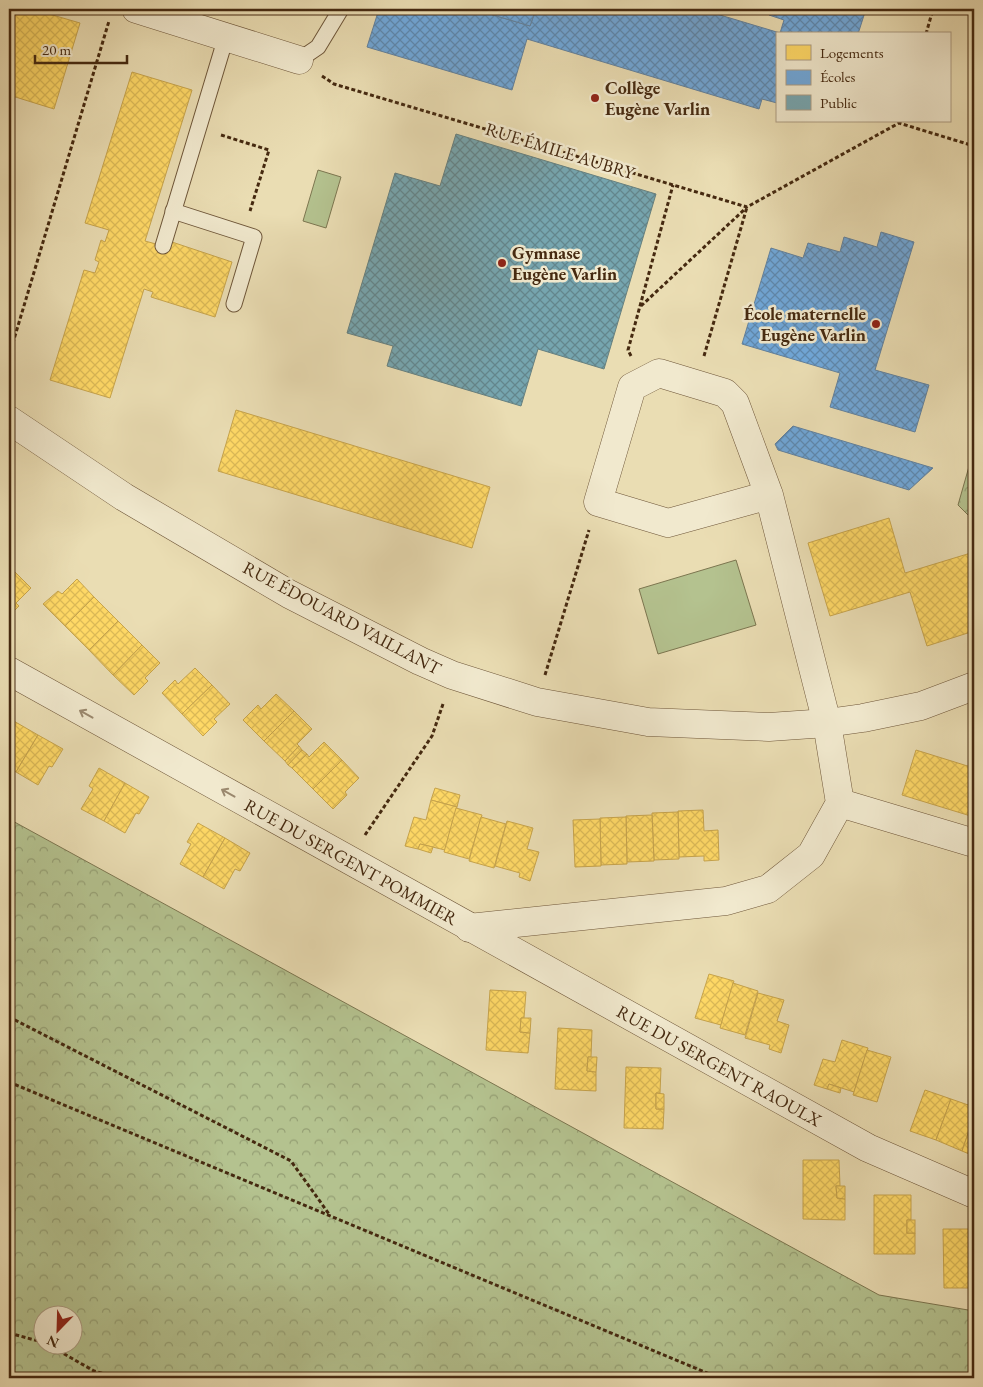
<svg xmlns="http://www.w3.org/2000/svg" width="983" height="1387" font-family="'EB Garamond',serif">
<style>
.forest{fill:url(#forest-crowns);stroke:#7c7650;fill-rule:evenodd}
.pitch{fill:#b4c28f;stroke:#7c7650}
.homes{fill:url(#homes-cross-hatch);stroke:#c7a44c}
.schools{fill:url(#schools-cross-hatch);stroke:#62829f}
.public{fill:url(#public-cross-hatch);stroke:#67807f}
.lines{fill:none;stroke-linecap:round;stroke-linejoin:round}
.lane-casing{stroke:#6e5639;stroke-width:17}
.street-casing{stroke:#6e5639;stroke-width:29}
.path{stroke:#452910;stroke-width:3;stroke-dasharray:4 2.5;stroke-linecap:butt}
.lane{stroke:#f1e9ce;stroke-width:15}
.street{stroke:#f1e9ce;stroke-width:28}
.oneway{stroke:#9b896f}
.poi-dot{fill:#8f2418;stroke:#f1e9ce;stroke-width:2}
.labels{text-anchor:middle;stroke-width:5;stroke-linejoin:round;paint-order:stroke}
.poi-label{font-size:18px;font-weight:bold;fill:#452910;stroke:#f1e9ce;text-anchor:start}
.street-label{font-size:18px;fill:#452910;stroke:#f1e9ce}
</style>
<defs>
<pattern id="forest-crowns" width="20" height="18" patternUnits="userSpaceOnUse" patternTransform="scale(1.25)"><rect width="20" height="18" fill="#b4c28f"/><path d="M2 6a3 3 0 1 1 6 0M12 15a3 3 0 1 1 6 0" fill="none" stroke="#949e73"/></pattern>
<pattern id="homes-cross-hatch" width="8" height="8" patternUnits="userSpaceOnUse" patternTransform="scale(1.25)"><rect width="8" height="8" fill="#ffd966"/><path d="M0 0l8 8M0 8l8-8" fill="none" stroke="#dcba57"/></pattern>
<pattern id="schools-cross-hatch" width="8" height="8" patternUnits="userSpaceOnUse" patternTransform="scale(1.25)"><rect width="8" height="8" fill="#6fa8dc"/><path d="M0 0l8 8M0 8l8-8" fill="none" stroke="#5d89b1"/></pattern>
<pattern id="public-cross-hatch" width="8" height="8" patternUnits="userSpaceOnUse" patternTransform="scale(1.25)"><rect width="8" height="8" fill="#76a5af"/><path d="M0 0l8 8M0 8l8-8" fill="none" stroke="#63868d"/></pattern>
</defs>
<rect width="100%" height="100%" fill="#eaddb3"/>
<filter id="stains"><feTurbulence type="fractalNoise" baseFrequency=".004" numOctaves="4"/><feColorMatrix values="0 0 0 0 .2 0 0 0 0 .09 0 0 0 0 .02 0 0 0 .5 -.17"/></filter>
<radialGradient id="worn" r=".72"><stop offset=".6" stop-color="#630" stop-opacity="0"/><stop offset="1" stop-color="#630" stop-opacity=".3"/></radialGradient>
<g class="forest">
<polygon points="974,449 974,521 958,505"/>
<path d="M9 819 879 1295 974 1311V1378H9ZM42 1314H72V1344H42Z"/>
</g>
<g class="pitch">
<polygon points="318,170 341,177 326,228 303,221"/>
<polygon points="736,560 756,625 658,654 639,589"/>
</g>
<g class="homes">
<polygon points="9,9 32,9 80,23 54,109 9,95"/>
<polygon points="132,72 192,90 145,241 167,247 169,241 232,262 215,317 151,297 153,292 144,289 110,398 50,380 84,270 95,273 99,262 95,260 101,240 105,242 109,230 85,223"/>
<polygon points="236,410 490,487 472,548 218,471"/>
<polygon points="889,518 905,573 974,552 974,631 927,646 910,592 830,616 808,543"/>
<polygon points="12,569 31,588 16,603 19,606 9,616 9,573"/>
<polygon points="77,579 94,597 65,626 43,604 58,591 62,594"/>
<polygon points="94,597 118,621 89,650 65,626"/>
<polygon points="118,621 142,645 113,675 89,650"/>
<polygon points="142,645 160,663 145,678 148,681 134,695 113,675"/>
<polygon points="195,668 212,685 182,714 162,693 175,680 178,684"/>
<polygon points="212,685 230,704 214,719 217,722 203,736 182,714"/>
<polygon points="276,694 294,711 264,741 243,720 258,705 261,709"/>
<polygon points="294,711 312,729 297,744 299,746 285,761 264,741"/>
<polygon points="12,720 38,735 16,772 9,768 9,725"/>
<polygon points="38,735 63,749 52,767 49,766 38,785 16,772"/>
<polygon points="324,742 342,760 313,789 292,768 307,754 309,757"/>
<polygon points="299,746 302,750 288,765 285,761"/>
<polygon points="302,750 307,754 292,768 288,765"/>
<polygon points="916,750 974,768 974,817 902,795"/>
<polygon points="342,760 359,778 345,792 347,795 333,809 313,789"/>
<polygon points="99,768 125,783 104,821 81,809 93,789 89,786"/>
<polygon points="125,783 149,797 139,814 136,813 125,833 104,821"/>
<polygon points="435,788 460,795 457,807 431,800"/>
<polygon points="431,800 457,807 445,850 420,844 418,849 405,846 414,817 426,820"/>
<polygon points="456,808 482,815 469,859 444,852"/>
<polygon points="703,810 704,831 718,830 719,860 704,861 704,856 679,857 678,811"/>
<polygon points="678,812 679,859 654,860 652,813"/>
<polygon points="652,815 654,861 627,862 626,816"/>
<polygon points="481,817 506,824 494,868 469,861"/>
<polygon points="626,817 627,864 601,865 600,818"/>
<polygon points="600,819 601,866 575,867 573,820"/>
<polygon points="507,821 533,828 527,849 539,852 530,881 519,877 520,873 495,866"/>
<polygon points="198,823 225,838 203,877 180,864 191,844 187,842"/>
<polygon points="225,838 250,853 240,871 235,869 224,889 203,877"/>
<polygon points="420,844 433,847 431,853 418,849"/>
<polygon points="709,974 734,981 721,1025 695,1018"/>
<polygon points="733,983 758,991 745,1035 720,1028"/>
<polygon points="490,990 526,992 524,1018 521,1018 520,1032 530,1033 528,1053 486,1050"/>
<polygon points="758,993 784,1000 777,1021 789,1025 781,1053 769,1049 770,1045 745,1038"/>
<polygon points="521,1018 531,1018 530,1033 520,1032"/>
<polygon points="558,1028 592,1030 591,1057 588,1057 587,1071 596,1072 596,1091 555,1089"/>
<polygon points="842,1040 868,1048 854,1092 829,1084 827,1089 814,1085 823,1059 835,1062"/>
<polygon points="867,1050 891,1057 877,1102 853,1095"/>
<polygon points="588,1057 597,1057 596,1072 587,1071"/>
<polygon points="626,1067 661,1068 660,1093 656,1093 656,1109 664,1109 663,1129 624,1128"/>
<polygon points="829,1084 841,1088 840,1093 827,1089"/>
<polygon points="925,1090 951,1099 936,1140 910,1131"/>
<polygon points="656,1093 664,1094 664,1109 656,1109"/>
<polygon points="951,1099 974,1107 974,1116 962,1151 936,1140"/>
<polygon points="974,1116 974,1156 962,1151"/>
<polygon points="803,1160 839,1160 840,1186 836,1186 837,1198 845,1199 845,1220 803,1219"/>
<polygon points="836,1186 845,1186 845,1199 837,1198"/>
<polygon points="874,1195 911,1195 911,1220 907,1220 907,1233 915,1233 915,1254 874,1254"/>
<rect x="907" y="1220" width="8" height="13"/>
<polygon points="943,1229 974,1229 974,1288 944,1288"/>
</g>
<g class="schools">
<polygon points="379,9 473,9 530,26 536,9 700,9 780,33 784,20 769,15 771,9 866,9 858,34 777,34 777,103 762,99 759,109 527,39 512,90 367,47"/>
<polygon points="473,9 536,9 530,26"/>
<polygon points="881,232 914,242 875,370 929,385 915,432 830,407 840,373 742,344 771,248 803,258 808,243 840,252 844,237 877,247"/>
<polygon points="793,426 933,468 909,490 778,450 775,444"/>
</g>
<polygon class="public" points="456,134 656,194 604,369 538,349 521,406 387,366 393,346 347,333 395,173 440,186"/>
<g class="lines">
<defs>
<g id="lane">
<polyline points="299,60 318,47 341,9"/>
<polyline points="173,211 254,237 234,304"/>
<polyline points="163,246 226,37"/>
</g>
<g id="street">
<polyline points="136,9 299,60"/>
<polyline points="9,420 124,497 289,594 420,661 452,675 537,702 648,722 769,727 827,723 863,718 921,706 974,686"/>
<polyline points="9,671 868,1148 974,1194"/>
<polyline points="840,803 974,843"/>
<polyline points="469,928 726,901 768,889 811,855 840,803 827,723 769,495 735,403 725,393 659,373 632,387 598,502 668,523 769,495"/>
</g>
</defs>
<use href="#lane" class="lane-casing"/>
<use href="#street" class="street-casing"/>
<g class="path">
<polyline points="926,34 933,9"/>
<polyline points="322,76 334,84 747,207 899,123 974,146"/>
<polyline points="221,135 269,150 250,211"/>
<polyline points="641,306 746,208"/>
<polyline points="9,356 109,21"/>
<polyline points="631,356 628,350 673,185"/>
<polyline points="704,356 747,207"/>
<polyline points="545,675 589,530"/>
<polyline points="365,835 432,736 443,704"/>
<polyline points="9,1017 291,1161 329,1214"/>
<polyline points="9,1082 719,1378"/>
<polyline points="9,1333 42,1342"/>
<polyline points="47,1344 94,1371 119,1378"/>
<polyline points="91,1378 94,1371"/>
</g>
<use href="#lane" class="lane"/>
<use href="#street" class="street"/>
</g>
<defs><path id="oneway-shaft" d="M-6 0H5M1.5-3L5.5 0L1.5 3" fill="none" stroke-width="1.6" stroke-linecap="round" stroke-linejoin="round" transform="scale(1.25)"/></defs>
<g class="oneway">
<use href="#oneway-shaft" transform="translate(86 714) rotate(-151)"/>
<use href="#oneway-shaft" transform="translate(228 793) rotate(-151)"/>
</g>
<g class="poi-dot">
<circle cx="595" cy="98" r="5"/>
<circle cx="502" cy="263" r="5"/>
<circle cx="876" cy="324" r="5"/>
</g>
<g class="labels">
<g class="poi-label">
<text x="605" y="94">Collège<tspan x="605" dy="21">Eugène Varlin</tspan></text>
<text x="512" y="259">Gymnase<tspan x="512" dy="21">Eugène Varlin</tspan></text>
<text x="866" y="320" text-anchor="end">École maternelle<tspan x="866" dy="21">Eugène Varlin</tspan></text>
</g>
<g class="street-label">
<text transform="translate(560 151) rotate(17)" y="6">RUE ÉMILE AUBRY</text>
<text transform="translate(342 618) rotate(28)" y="6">RUE ÉDOUARD VAILLANT</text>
<text transform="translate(351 862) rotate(29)" y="6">RUE DU SERGENT POMMIER</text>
<text transform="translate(719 1066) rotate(29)" y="6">RUE DU SERGENT RAOULX</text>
</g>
</g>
<rect width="983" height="1387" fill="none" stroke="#eaddb3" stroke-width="30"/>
<rect x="10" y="10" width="963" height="1367" fill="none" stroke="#452910" stroke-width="2.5"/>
<rect x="15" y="15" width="953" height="1357" fill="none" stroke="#452910"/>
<rect x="776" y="32" width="175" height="90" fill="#f1e9ce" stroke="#ac9c82"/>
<rect x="786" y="45" width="25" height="15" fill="#ffd966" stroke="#ac9c82"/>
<text x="820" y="58" font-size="15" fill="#452910">Logements</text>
<rect x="786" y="70" width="25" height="15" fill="#6fa8dc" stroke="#ac9c82"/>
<text x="820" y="82" font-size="15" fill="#452910">Écoles</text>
<rect x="786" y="95" width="25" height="15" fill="#76a5af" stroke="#ac9c82"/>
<text x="820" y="108" font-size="15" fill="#452910">Public</text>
<g transform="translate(58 1330) rotate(203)"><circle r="24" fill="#f1e9ce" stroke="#ac9c82"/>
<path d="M0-4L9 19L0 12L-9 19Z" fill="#8f2418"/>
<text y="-8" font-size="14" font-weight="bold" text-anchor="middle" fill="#452910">N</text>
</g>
<path d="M35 55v8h92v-8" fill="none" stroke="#452910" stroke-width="2.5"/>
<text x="42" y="55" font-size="15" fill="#452910" stroke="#f1e9ce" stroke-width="4" paint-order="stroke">20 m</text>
<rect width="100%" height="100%" filter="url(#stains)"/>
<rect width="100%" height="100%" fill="url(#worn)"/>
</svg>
